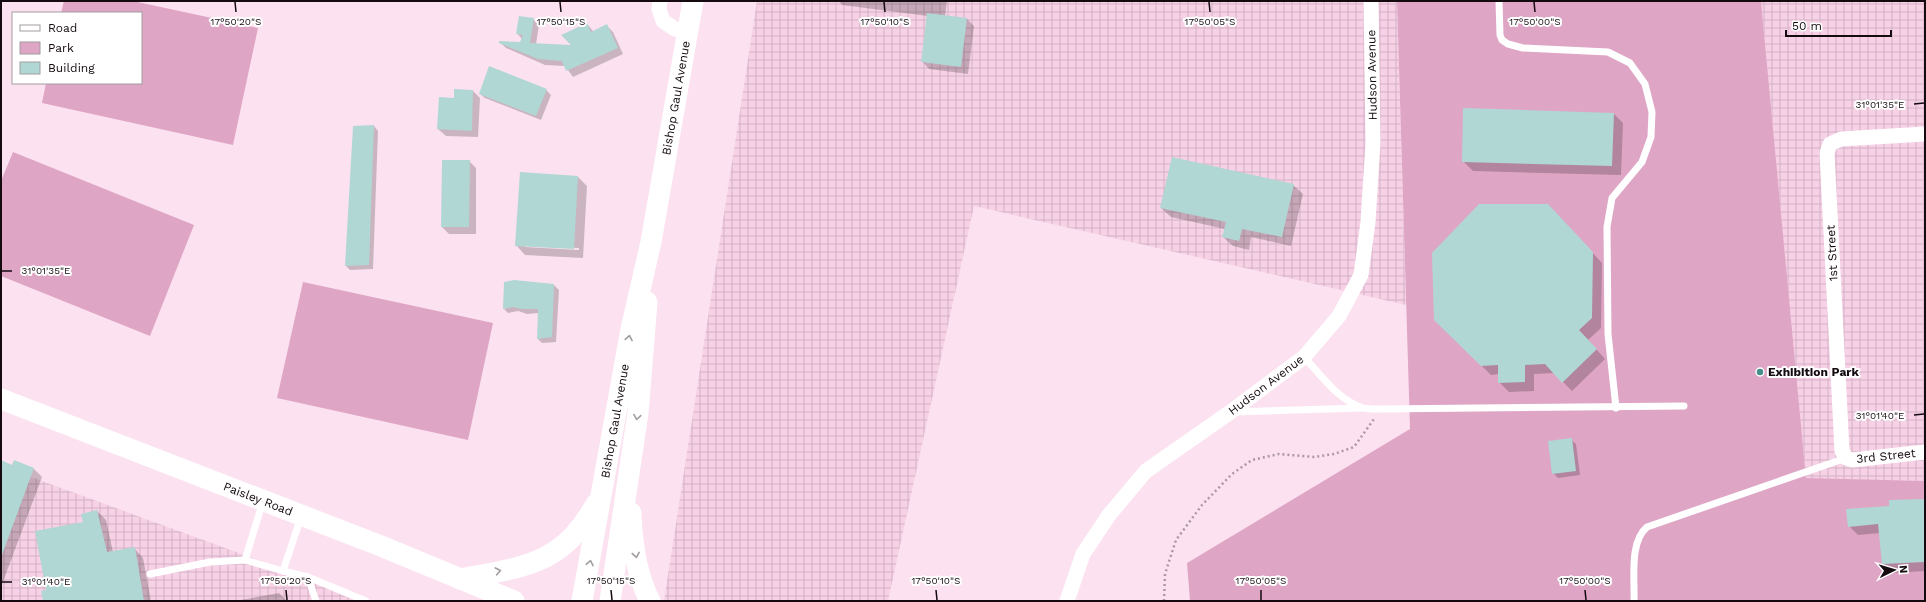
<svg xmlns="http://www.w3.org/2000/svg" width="1926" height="602" font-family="'Work Sans',sans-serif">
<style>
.industrial{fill:url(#industrial-grid)}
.green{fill:#dfa5c5}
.shadow{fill:#0003;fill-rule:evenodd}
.building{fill:#b0d7d4}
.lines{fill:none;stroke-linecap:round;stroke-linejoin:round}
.path{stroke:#ac98a3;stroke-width:2.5;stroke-dasharray:2 3;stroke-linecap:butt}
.service{stroke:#fff;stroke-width:7}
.minor{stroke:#fff;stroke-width:15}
.secondary{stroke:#fff;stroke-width:21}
.oneway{stroke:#a19d9f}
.ticks{fill:none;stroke:#140a10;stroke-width:1.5}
.poi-dot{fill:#468d89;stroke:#fff;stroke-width:1.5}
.labels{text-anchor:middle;stroke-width:4;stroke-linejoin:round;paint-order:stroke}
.street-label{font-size:12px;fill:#140a10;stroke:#fff}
.poi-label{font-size:12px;font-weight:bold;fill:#140a10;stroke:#fff;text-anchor:start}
.ticks-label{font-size:10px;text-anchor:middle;fill:#140a10;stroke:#fff;stroke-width:4;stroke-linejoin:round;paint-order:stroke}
</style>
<defs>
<pattern id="industrial-grid" width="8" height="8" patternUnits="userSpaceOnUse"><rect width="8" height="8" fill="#f7d1e6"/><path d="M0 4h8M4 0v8" fill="none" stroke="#d3b2c4"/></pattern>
</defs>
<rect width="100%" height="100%" fill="#fce2f0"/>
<g class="industrial">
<polygon points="757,1 1397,1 1406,305 974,206 888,601 664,601"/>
<polygon points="1761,1 1925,1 1925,481 1806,479"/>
<polygon points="1,466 370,601 1,601"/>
</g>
<g class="green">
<polygon points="64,1 133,1 258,28 233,145 42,103 46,83 141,83 141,13 61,13"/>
<polygon points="1397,1 1761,1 1806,478 1925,481 1925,601 1190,601 1187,563 1410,429"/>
<polygon points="13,152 194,225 150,336 1,276 1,181"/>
<polygon points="303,282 493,323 468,440 277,398"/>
</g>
<g class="shadow">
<polygon points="839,1 947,1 945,16 967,19 974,26 968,74 929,69 922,61 928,16 842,5"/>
<polygon points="533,19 539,25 536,44 574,46 587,24 594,32 607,26 613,32 623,54 573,77 565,66 545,65 506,48 500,42 521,43 522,39 517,33"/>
<polygon points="546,90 551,95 541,120 485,98 480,94"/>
<polygon points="473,91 480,98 478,137 446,136 438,129 455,99"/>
<polygon points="1614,114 1623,123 1621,175 1473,171 1463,161"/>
<polygon points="374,126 378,131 373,269 350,270 346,266"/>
<polygon points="469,161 476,168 476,234 449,234 442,227"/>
<path d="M578 177 587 186 583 258 525 255 516 245ZM525 245 579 248V250L525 247Z"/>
<polygon points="1293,185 1303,194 1291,246 1251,237 1249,250 1233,246 1223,237 1225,229 1171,217 1161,208"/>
<polygon points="1557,214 1602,263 1601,328 1588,340 1605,359 1572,391 1554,373 1534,374 1534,391 1509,392 1499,382 1499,374 1491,375 1435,320"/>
<polygon points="554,285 559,290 556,342 542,343 538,339 539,313 527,314 518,311 508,313 504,309"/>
<polygon points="1571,440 1576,444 1580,475 1558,478 1553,473"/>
<polygon points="1,462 13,466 15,462 34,469 42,477 1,587"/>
<polygon points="1925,500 1925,571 1892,573 1883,564 1880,533 1858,535 1849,526 1890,507"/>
<polygon points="97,511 106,520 113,552 134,548 143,558 151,601 44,601 47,591 84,523"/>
<polygon points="279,593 287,601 235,601"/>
</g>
<g class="building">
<polygon points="927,13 967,18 961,67 921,62"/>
<polygon points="519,16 534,18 530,43 571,45 561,35 587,23 591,32 607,24 618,48 566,71 562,61 538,59 499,43 499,41 520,42 523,35 516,34"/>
<polygon points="489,66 547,89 536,116 479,94"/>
<polygon points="454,89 473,90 472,131 437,129 439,97 454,98"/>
<polygon points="1463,108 1614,113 1612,166 1462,162"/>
<polygon points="374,125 369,265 345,266 353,126"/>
<polygon points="1172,157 1294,184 1282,237 1242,229 1239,241 1222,237 1226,222 1160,208"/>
<polygon points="442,160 470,160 469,227 441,227"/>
<polygon points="520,172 578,176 574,249 515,246"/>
<polygon points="1479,204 1548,204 1593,252 1592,318 1579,330 1597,349 1562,383 1545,364 1525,365 1525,382 1498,383 1498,365 1481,366 1434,320 1432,253"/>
<polygon points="514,280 554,284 552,337 537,339 538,309 522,309 513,307 503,309 504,282"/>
<polygon points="1572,438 1576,471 1552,474 1548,441"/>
<polygon points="1,460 12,465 14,460 34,468 2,555"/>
<polygon points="1925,499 1925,562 1882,564 1878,524 1848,527 1846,509 1889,506 1889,500"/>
<polygon points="97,510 107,552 135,547 144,601 43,601 41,591 46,590 35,531 83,522 81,514"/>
</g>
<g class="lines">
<polyline class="path" points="1164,601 1165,574 1176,540 1202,505 1232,474 1252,460 1279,454 1314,457 1334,454 1354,447 1374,419"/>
<g class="service">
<polyline points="1499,1 1500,35 1502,40 1508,44 1523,48 1608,52 1630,63 1645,84 1652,112 1651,137 1642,162 1612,198 1607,227 1608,334 1616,408"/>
<path d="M1304 357C1321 375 1338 400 1363 408 1368 409 1375 409 1381 409L1684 406"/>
<polyline points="1234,412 1361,408"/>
<polyline points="301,517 283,571 308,577 366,601"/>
<polyline points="245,560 263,501"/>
<polyline points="150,574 210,562 245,560 283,571"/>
<polyline points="308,577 316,601"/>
<path d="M1634 601C1635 579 1629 542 1647 527L1846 458"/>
</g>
<g class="minor">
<polyline points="660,1 659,9 663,21 675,29 688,32"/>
<polyline points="1925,134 1841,139 1830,144 1827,153 1842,451 1846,458 1852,460 1925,452"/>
<polyline points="1067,601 1083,554 1109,515 1146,471 1229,413 1304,357 1339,316 1361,275 1368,222 1373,143 1371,1"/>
</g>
<g class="secondary">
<polyline points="1,399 381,546 514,601"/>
<path d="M631 513C632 542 636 574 650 601"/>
<path d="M460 579C489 573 529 569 554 552 572 541 586 522 596 504"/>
<polyline points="582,601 631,329 651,242 693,1"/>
<polyline points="610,601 638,413 647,302"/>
</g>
</g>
<defs><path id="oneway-chevron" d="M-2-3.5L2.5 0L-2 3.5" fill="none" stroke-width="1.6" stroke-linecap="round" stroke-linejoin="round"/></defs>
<g class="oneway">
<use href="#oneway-chevron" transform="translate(629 338) rotate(-80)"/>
<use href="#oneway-chevron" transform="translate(637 417) rotate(99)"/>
<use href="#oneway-chevron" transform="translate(636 555) rotate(80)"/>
<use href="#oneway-chevron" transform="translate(590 563) rotate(-79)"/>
<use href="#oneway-chevron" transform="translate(498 571) rotate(-11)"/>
</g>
<path class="ticks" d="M235 2 236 12M560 2 561 12M884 2 885 12M1209 2 1210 12M1534 2 1535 12M1914 104 1924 103M2 271H12M1914 415 1924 414M2 582H12M286 590 287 600M611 590 612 600M936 590 937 600M1261 590V600M1585 590 1586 600"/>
<circle class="poi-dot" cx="1760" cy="372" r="4"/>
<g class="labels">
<g class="street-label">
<text transform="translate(1372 75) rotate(-91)" y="4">Hudson Avenue</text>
<text transform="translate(676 98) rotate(-80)" y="4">Bishop Gaul Avenue</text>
<text transform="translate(1832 253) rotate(-93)" y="4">1st Street</text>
<text transform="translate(1266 385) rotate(-37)" y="4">Hudson Avenue</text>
<text transform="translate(615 421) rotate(-80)" y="4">Bishop Gaul Avenue</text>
<text transform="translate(1886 456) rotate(-6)" y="4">3rd Street</text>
<text transform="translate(258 499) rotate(21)" y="4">Paisley Road</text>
</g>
<g class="poi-label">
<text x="1768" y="376">Exhibition Park</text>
</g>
</g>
<g class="ticks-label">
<text x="236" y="25">17°50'20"S</text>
<text x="561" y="25">17°50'15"S</text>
<text x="885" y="25">17°50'10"S</text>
<text x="1210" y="25">17°50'05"S</text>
<text x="1535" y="25">17°50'00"S</text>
<text x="1880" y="108">31°01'35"E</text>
<text x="46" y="274">31°01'35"E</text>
<text x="1880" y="419">31°01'40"E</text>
<text x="286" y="584">17°50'20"S</text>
<text x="611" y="584">17°50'15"S</text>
<text x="936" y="584">17°50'10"S</text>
<text x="1261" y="584">17°50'05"S</text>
<text x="1585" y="584">17°50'00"S</text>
<text x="46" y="585">31°01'40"E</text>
</g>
<rect width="1926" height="602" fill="none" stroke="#140a10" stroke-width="4"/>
<rect x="12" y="12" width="130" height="72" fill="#ffffff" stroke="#a19d9f"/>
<rect x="20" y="25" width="20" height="6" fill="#ffffff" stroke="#a19d9f"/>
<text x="48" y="32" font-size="12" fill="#140a10">Road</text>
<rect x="20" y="42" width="20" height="12" fill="#dfa5c5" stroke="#a19d9f"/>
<text x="48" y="52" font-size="12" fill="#140a10">Park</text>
<rect x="20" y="62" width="20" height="12" fill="#b0d7d4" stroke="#a19d9f"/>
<text x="48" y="72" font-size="12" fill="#140a10">Building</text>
<g transform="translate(1894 570) rotate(85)" stroke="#ffffff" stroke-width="3" paint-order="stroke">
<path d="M0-3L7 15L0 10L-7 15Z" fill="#140a10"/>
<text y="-6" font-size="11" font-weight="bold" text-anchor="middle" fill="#140a10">N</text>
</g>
<path d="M1786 30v6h105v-6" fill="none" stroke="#140a10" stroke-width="2"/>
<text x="1792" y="30" font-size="12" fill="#140a10" stroke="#ffffff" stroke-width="3" paint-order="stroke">50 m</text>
</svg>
